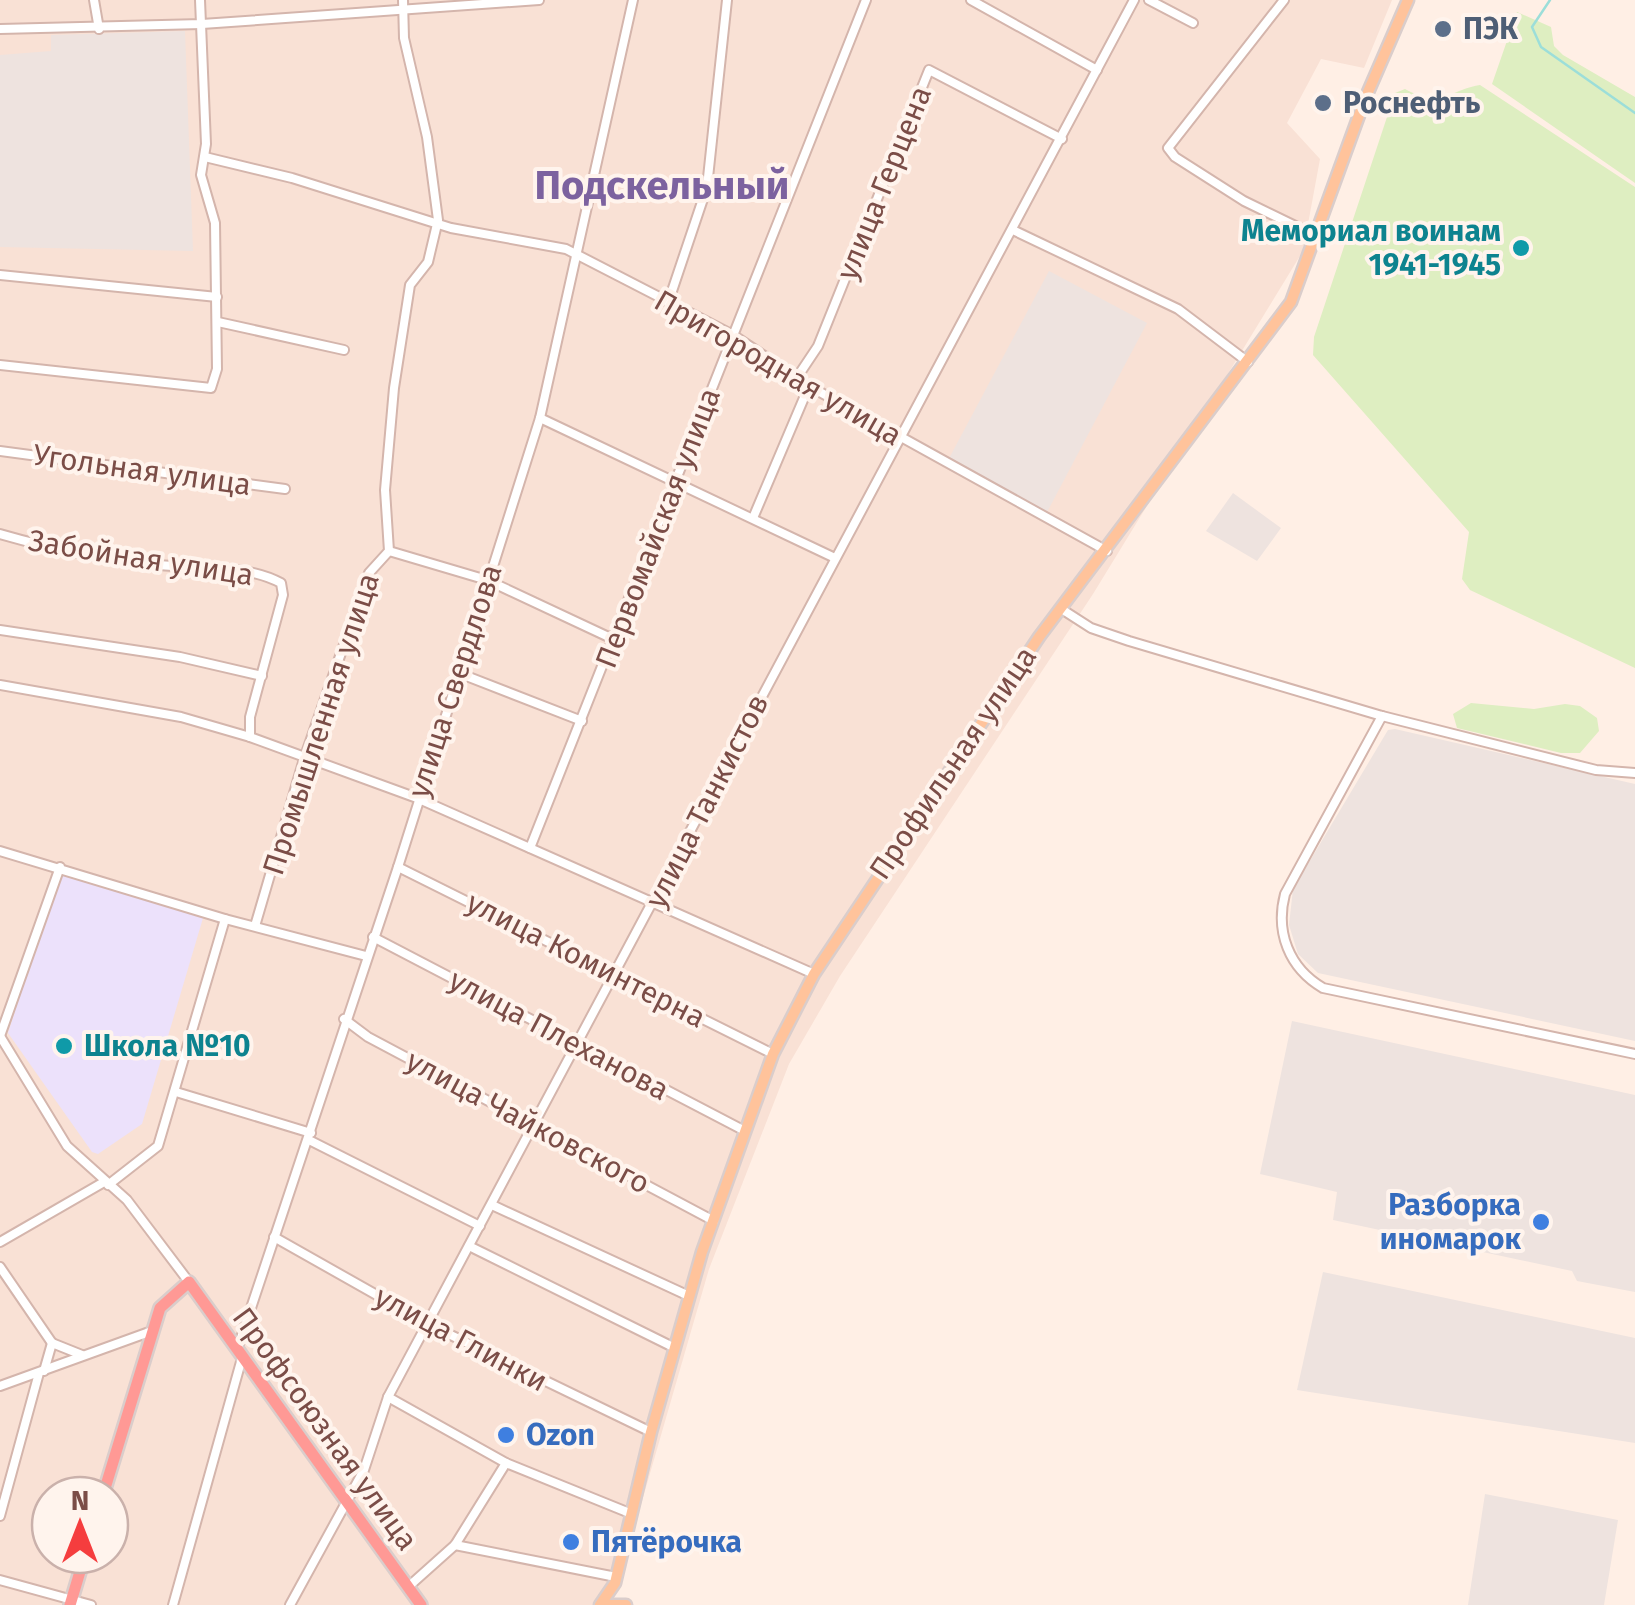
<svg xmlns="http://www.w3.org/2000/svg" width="1635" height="1605" font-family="'Fira Sans',sans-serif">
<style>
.residential{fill:#f9e1d5;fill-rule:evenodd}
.industrial{fill:#eee3df}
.education{fill:#ece1fb}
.green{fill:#deeec1}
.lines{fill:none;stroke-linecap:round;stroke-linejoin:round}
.stream{stroke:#9cded9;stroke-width:2.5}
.minor-casing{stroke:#d4b5ac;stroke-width:12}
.major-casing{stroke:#dacdcb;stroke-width:15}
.highway-casing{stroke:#dacdcb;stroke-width:16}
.minor{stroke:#fff;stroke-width:8}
.major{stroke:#ffc39b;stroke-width:10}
.highway{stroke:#ff9995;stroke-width:11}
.service-dot{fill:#5c6f8a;stroke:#fff4ed;stroke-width:4}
.culture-dot{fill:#0f9aa8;stroke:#fff4ed;stroke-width:4}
.shop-dot{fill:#3f7fe0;stroke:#fff4ed;stroke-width:4}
.labels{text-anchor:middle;stroke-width:8;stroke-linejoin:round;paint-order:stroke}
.service-label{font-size:30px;font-weight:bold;fill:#4e5e75;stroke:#fff4ed;text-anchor:start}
.street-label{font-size:30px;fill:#7b4d47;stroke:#fff4ed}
.culture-label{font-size:30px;font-weight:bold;fill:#0d838f;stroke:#fff4ed;text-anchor:end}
.shop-label{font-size:30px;font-weight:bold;fill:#366cbe;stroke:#fff4ed;text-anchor:start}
.district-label{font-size:40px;font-weight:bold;fill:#7c629f;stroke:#fff4ed}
</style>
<rect width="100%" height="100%" fill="#ffefe5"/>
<path class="residential" d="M0 0H1392L1364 68 1321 59 1287 123 1320 159 1303 251 1093 594 840 976 789 1064 709 1269 612 1605H0ZM50 1495H110V1555H50Z"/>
<g class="industrial">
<polygon points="185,31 193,251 0,247 0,55 51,51 51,35"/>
<polygon points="1049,271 1147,323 1045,516 946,464"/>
<polygon points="1233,493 1281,528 1257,561 1206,531"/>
<polygon points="1395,729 1635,784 1635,1041 1318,973 1298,954 1289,925 1293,889 1388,730"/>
<polygon points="1292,1021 1635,1095 1635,1292 1577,1281 1572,1271 1333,1220 1337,1192 1260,1174"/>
<polygon points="1323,1272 1635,1338 1635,1443 1297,1390"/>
<polygon points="1485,1494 1618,1520 1604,1605 1468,1605"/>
</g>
<polygon class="education" points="60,871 203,918 142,1124 98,1154 92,1152 8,1033"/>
<g class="green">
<polygon points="1517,12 1551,27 1554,46 1563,55 1635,97 1635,183 1492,84"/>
<path d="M1480 85 1635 187V668L1470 590 1462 579 1469 532 1313 355 1314 337 1395 93 1405 89C1444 110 1445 91 1480 85Z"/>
<polygon points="1471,703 1534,709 1565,704 1580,706 1597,718 1599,731 1580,753 1561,753 1457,728 1453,714"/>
</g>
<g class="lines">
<polyline class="stream" points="1550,0 1532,27 1541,47 1635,113"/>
<defs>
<g id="minor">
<polyline points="94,0 99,29"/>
<polyline points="971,0 1097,70"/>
<polyline points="1149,0 1193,23"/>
<polyline points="1284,0 1168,148 1175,157 1244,201 1318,237"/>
<polyline points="0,29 202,24 539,0"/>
<polyline points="205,157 292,178 451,228 566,249 733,335 809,386 1107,551"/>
<polyline points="1015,231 1178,309 1248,362"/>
<polyline points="0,275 217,297"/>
<polyline points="668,303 707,187 727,0"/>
<polyline points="218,322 344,350"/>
<polyline points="0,365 211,388 217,369 215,223 201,175 206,144 200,0"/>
<polyline points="798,376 818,346 929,70 1062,139"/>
<polyline points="540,418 835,558"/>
<polyline points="0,451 285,489"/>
<polyline points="753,518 809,386"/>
<path d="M0 534C52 549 106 560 159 565 198 569 246 564 281 583L283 595 250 717V737"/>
<polyline points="389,551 487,580 615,640"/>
<polyline points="1063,610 1091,628 1129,641 1382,716 1596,770 1635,773"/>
<polyline points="0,630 180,657 262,676"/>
<polyline points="456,672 582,721"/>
<polyline points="0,685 181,717 250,737 417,798 814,974"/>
<path d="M1382 716 1285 894C1275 932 1289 968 1323 988L1635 1054"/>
<polyline points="530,848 866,0"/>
<polyline points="0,851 225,919 366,956"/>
<polyline points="398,867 773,1054"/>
<polyline points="255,926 304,759 369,573 389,551 385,490 394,388 410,285 428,262 438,220 427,137 404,38 403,0"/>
<polyline points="373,937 745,1131"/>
<polyline points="344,1019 368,1037 714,1221"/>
<polyline points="0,1036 67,1146 127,1200 189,1282"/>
<polyline points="0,1036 60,867"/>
<polyline points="176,1092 311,1133"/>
<polyline points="309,1140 480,1226"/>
<polyline points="108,1185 158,1146 225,919"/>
<polyline points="492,1205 689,1296"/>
<polyline points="274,1237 428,1324 651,1432"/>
<polyline points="0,1242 104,1182"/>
<polyline points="469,1246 675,1348"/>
<polyline points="0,1267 52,1343"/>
<polyline points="52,1343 82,1355"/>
<polyline points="237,1350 398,867 540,418 633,0"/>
<polyline points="44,1371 52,1343"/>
<polyline points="0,1386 152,1331"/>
<polyline points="388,1397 506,1463 632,1514"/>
<polyline points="0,1516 39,1373"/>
<polyline points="455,1545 616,1577"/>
<polyline points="0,1580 91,1605"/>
<polyline points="408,1587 455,1545 506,1463"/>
<polyline points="173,1605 242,1358"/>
<polyline points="290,1605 364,1470 388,1397 1134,0"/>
</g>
<g id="major">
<polyline points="600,1605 615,1583 651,1432 702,1252 773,1054 814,974 1039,637 1291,302 1365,99 1408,0"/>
<polyline points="601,1605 626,1605"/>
</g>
<g id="highway">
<polyline points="103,1495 160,1308 189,1282 421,1605"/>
<polyline points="70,1605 85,1555"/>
</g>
</defs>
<use href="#minor" class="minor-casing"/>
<use href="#major" class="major-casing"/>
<use href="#highway" class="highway-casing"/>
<use href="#minor" class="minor"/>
<use href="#major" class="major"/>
<use href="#highway" class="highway"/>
</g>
<g class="service-dot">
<circle cx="1443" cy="29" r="10"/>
<circle cx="1323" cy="103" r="10"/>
</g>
<g class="culture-dot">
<circle cx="1521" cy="248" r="10"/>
<circle cx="64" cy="1046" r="10"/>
</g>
<g class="shop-dot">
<circle cx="1541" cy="1222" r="10"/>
<circle cx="506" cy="1435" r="10"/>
<circle cx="571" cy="1542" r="10"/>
</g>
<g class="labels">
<g class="service-label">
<text x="1463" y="39">ПЭК</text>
<text x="1343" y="113">Роснефть</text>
</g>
<g class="street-label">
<text transform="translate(884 183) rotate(-68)" y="10">улица Герцена</text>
<text transform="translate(778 368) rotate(30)" y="10">Пригородная улица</text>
<text transform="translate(142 470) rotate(8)" y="10">Угольная улица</text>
<text transform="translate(658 528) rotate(-69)" y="10">Первомайская улица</text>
<text transform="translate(141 558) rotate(9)" y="10">Забойная улица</text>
<text transform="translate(455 681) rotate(-72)" y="10">улица Свердлова</text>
<text transform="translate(321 724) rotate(-72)" y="10">Промышленная улица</text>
<text transform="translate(953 763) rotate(-56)" y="10">Профильная улица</text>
<text transform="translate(707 801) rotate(-63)" y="10">улица Танкистов</text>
<text transform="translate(586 960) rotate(27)" y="10">улица Коминтерна</text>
<text transform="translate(559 1035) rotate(28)" y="10">улица Плеханова</text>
<text transform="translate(528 1122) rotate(28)" y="10">улица Чайковского</text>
<text transform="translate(461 1339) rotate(28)" y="10">улица Глинки</text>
<text transform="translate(325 1429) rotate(54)" y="10">Профсоюзная улица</text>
</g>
<g class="culture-label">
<text x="1501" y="241">Мемориал воинам<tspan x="1501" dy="34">1941-1945</tspan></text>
<text x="84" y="1056" text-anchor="start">Школа №10</text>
</g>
<g class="shop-label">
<text x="1521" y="1215" text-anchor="end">Разборка<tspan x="1521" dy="34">иномарок</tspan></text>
<text x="526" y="1445">Ozon</text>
<text x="591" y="1552">Пятёрочка</text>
</g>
<g class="district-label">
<text x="662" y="199">Подскельный</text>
</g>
</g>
<g transform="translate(80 1525)"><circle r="48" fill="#fff4ed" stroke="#cab1ab" stroke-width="2.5"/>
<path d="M0-8L18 38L0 25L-18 38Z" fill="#f53d3e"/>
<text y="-15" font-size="28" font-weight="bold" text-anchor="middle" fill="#7b4d47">N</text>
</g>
</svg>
